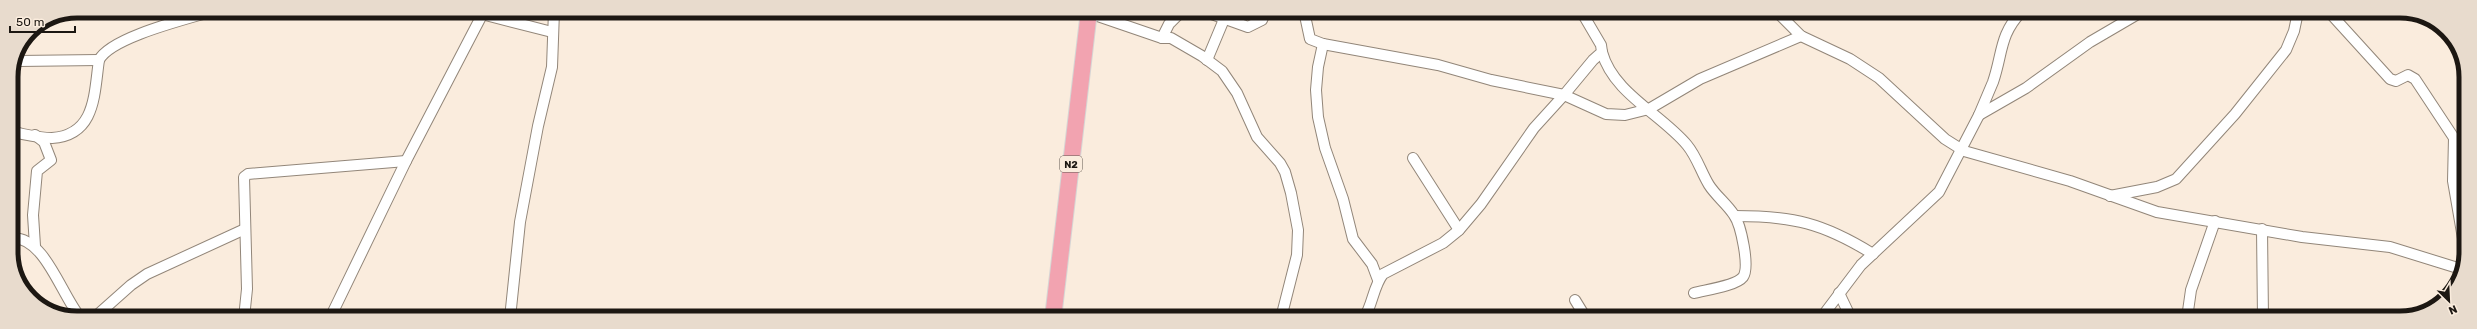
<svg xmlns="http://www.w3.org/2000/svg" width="2477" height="329" font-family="Rubik,sans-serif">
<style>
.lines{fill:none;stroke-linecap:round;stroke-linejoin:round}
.minor-casing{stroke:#928679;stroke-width:12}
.primary-casing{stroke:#d6d5d4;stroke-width:18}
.minor{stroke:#fff;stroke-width:10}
.primary{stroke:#f2a3b0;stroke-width:16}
.labels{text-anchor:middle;stroke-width:4;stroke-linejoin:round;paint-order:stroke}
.shield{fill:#faecdd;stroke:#5f574f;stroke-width:1}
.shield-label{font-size:10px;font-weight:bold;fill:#1c1712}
.rim{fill:none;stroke:#1c1712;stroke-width:5}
</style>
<rect width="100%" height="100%" fill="#faecdd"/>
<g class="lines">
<defs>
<g id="minor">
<polyline points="470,11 552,32"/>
<polyline points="1304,11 1310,39 1323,44 1438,65 1491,80 1564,95 1606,114 1625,115 1649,109 1700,79 1801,36"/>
<polyline points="1776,11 1801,36 1850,59 1879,78 1945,139 1964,151 2070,181 2157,212 2302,237 2390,247 2461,269"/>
<polyline points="2329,12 2390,79 2396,81 2408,75 2415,79 2454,138 2453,181 2465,250"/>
<polyline points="1089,13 1162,38 1171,38 1202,56 1222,71 1237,93 1257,137 1280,163 1285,172 1291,193 1298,230 1297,255 1281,318"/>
<polyline points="1162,38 1169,24 1180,13 1209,13 1248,27 1262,20 1266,11"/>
<polyline points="1323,44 1318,67 1316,90 1318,117 1325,148 1343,199 1353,239 1372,264 1378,280"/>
<path d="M1602 52C1613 93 1661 114 1687 145 1697 157 1701 172 1709 185 1716 196 1727 204 1734 215 1741 225 1750 267 1743 277 1736 286 1705 290 1694 293"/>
<polyline points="1207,60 1225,17"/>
<polyline points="18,61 99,60"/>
<polyline points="1979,115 2026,88 2090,42 2143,11"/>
<path d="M12 132C24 134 39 138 52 138 96 135 94 94 99 60 111 37 187 19 213 11"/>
<polyline points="35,135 44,142 51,160 37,171 33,215 35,246"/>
<polyline points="1413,158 1459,230"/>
<polyline points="2110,196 2157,187 2176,179 2235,114 2286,50 2294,31 2298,12"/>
<path d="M1735 216C1793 216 1823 223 1873 254"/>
<polyline points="2262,229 2263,318"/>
<path d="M13 238C45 238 61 294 80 317"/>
<polyline points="1839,293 1851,318"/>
<polyline points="1575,300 1586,318"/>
<polyline points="95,317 131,285 147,274 245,229"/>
<polyline points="244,318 247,289 244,177 248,174 406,161"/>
<polyline points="330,318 406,161 482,15"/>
<polyline points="510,318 520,222 538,126 552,67 554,11"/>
<path d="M1364 318C1373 304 1373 287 1383 274L1443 243 1459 230 1481 204 1534 128 1564 95 1593 60 1602 52 1601 45 1581 11"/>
<path d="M1821 318 1861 265 1939 192 1979 115 1993 82C2003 53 1999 35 2022 11"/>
<polyline points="2187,318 2191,290 2215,221"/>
</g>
<polyline id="primary" points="1053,318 1089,11"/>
</defs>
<use href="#minor" class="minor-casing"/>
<use href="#primary" class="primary-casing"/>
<use href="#minor" class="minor"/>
<use href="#primary" class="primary"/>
</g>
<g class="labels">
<rect class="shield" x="1060" y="156" width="22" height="16" rx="3"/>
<g class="shield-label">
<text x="1071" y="168">N2</text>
</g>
</g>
<path d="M0 0H2477V329H0ZM77 18H2400A59 59 0 0 1 2459 77V252A59 59 0 0 1 2400 311H77A59 59 0 0 1 18 252V77A59 59 0 0 1 77 18Z" fill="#e8dbcd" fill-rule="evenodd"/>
<path class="rim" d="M77 18H2400A59 59 0 0 1 2459 77V252A59 59 0 0 1 2400 311H77A59 59 0 0 1 18 252V77A59 59 0 0 1 77 18Z"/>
<g transform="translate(2449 301) rotate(156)" stroke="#faecdd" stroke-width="3" paint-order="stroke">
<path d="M0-3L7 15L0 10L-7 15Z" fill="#1c1712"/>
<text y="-6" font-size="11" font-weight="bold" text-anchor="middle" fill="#1c1712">N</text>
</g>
<path d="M10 26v6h65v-6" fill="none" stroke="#1c1712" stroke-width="2"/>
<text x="16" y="26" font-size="12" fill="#1c1712" stroke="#faecdd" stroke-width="3" paint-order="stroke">50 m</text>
</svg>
